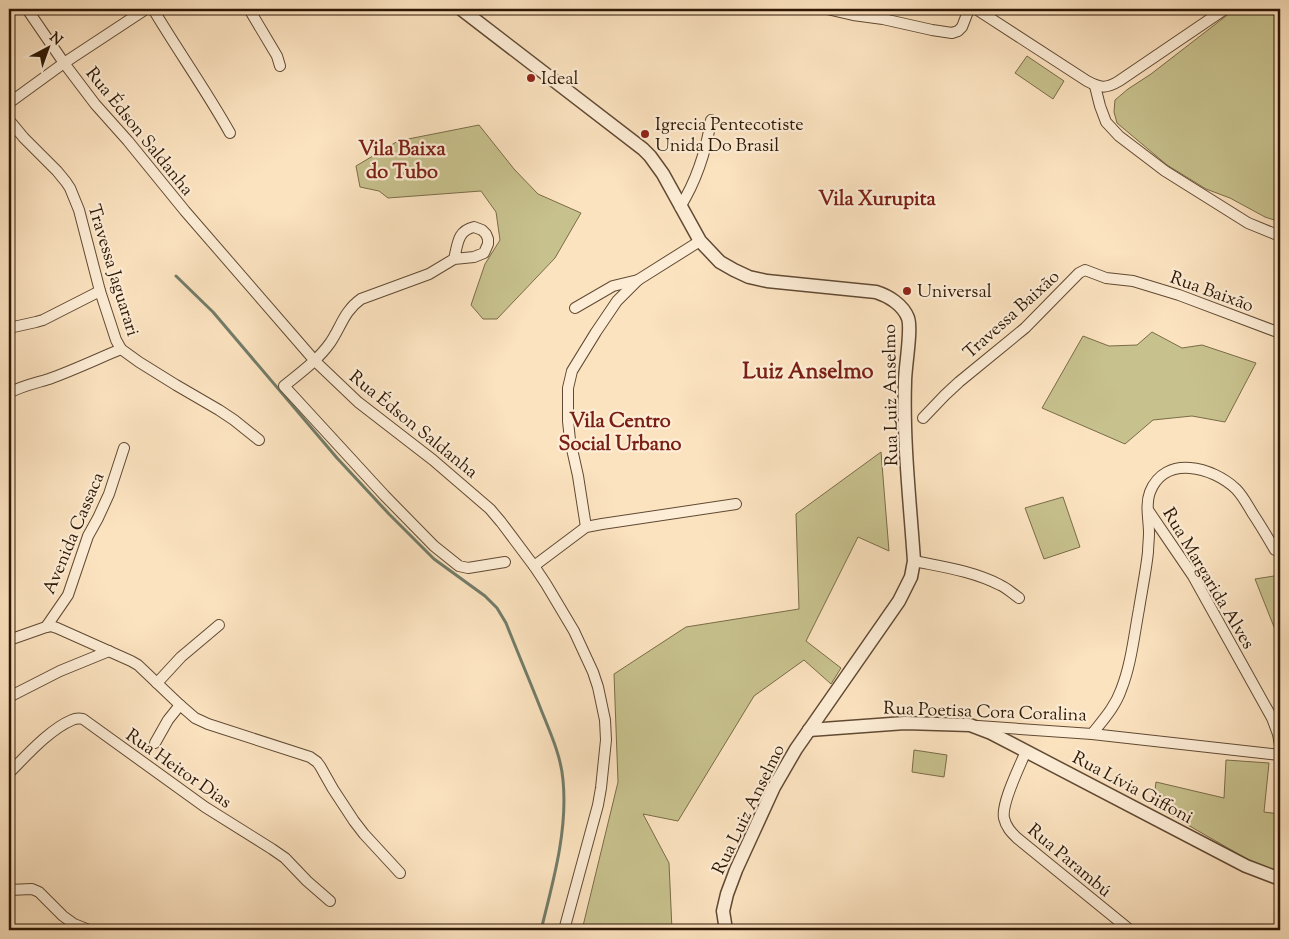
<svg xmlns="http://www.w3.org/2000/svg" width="1289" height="939" font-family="'Sorts Mill Goudy',serif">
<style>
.green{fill:#c7c18d;stroke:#7a6c48}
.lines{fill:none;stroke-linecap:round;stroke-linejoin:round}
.stream{stroke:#727c69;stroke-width:3}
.minor-casing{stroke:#614a33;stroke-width:12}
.tertiary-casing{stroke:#614a33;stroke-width:15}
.minor{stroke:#fdedd6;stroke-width:10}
.tertiary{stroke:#fdedd6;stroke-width:12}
.poi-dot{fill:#8f2418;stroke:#fdedd6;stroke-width:2}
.labels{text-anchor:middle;stroke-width:4.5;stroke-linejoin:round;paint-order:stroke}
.poi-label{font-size:18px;fill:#2d1704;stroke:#fdedd6;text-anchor:start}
.street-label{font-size:18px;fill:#2d1704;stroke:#fdedd6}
.quarter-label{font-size:20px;font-weight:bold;fill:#7a1f14;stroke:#fdedd6}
.district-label{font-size:22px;font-weight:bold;fill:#7a1f14;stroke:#fdedd6}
</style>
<rect width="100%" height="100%" fill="#fce3c0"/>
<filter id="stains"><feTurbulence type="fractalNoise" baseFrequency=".004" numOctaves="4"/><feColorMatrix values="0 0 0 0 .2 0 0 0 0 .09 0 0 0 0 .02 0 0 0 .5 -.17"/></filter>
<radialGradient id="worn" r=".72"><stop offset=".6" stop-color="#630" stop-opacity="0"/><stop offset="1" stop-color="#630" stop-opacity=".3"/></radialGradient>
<g class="green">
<polygon points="1235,9 1280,9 1280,222 1265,217 1230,198 1206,189 1167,165 1117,123 1114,112 1115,100 1128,89 1151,74"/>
<polygon points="1027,56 1064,81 1053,99 1015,73"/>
<polygon points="479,125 514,169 538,194 581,213 555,258 497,319 483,319 471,305 485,264 500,240 496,212 481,191 388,198 379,191 360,187 356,166 398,141"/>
<polygon points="1152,332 1182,348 1202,345 1256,363 1225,422 1192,416 1153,420 1125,444 1042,408 1083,336 1109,346 1137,345"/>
<polygon points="881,452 889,551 858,537 806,641 841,668 831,684 804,660 754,696 678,821 643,814 669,863 672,930 582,930 618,782 614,674 686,627 799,609 796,514"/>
<polygon points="1063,497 1080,547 1044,559 1025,508"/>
<polygon points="1280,570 1280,642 1255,579 1274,576"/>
<polygon points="914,750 947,755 944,777 912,772"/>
<polygon points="1226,760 1269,763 1264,812 1280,814 1280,872 1247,859 1153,805 1156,782 1224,798"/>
</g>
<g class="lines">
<path class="stream" d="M176 276 213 312 337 458 389 514 434 559 485 596 497 608 506 623C517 651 529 679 540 707 549 730 561 755 563 780 568 830 553 882 541 930"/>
<defs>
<g id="minor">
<polyline points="27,9 64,63 95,104 128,141 185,211 315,361 358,402 433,460 490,509 501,522 534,566 546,584 574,631 593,672 598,687 605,720 606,740 601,788 598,805 564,930"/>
<path d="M153 9C178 51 206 90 230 133"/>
<polyline points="249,9 277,56 280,66"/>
<polyline points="827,9 853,15 883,19 932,30 952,33 958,31 962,27 969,9"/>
<path d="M976 9 1087 81C1100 88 1106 89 1119 81L1225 9"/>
<polyline points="1095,86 1100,106 1106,122 1119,136 1165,171 1248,223 1275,234 1280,235"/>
<polyline points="9,103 64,63 146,9"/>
<polyline points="9,120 24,138 57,171 66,182 70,188 79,210 100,291 116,340 121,349 139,362 176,385 219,410 234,420 259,440"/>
<path d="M680 207C697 180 706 151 711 120"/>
<path d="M454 259C458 244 457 231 474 227L482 230 486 234 488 239V244L484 253 474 257 454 259 429 274 361 299C344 311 341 327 330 343 318 360 300 373 284 386L385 496 434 546 459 566 468 568 505 562"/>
<polyline points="575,308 613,286 638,280 700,241"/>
<polyline points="9,328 36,322 43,320 100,291"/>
<path d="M9 393C21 386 36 383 49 379 74 370 97 359 121 349"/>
<polyline points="923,418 945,395 959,382 1025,328 1079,273 1085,270 1106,278 1133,281 1179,295 1280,333"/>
<polyline points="1148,510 1193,576 1272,718 1278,734 1280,745"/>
<polyline points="586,527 578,476 570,440 568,421 568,388 572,371 596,332 617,301 638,280"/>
<path d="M914 561C943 567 973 571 1000 585 1007 588 1013 594 1019 598"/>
<polyline points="534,566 586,527 602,524 736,504"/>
<polyline points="46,627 68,595 88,536 98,518 109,494 124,448"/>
<polyline points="9,640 46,627 51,626 57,628 131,661 138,665 180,705 195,718 208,724 310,757 317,762 320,766 333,789 354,821 364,834 400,873"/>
<polyline points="157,683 181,657 219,625"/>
<polyline points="9,697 60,671 109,651"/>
<path d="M978 726 1092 734C1103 720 1115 707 1121 690 1131 665 1134 636 1139 609 1142 590 1146 571 1148 552 1148 546 1149 540 1149 533 1149 520 1145 505 1150 492 1165 454 1213 467 1236 489 1243 496 1248 506 1253 514 1261 526 1268 538 1275 550"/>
<polyline points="1092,734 1280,755"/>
<polyline points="155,743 168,720 180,705"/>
<path d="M1026 751C1020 766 1001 803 1004 818 1006 827 1011 832 1017 838L1130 930"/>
<path d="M9 773C26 756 50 729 72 720 76 718 79 718 83 719L205 807 272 849 285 858 307 881 330 901"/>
<polyline points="9,890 32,889 39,892 63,916 74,924 89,930"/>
</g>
<g id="tertiary">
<path d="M461 9 643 149 650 156 663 174 700 241 720 262 734 270 749 277 767 281 876 292C889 296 903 305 908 318 912 330 905 367 905 382 903 442 910 502 914 561L911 577 899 601 796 749 774 787 736 870 727 894 723 911 726 930"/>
<polyline points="809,730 905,723 970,725 991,733 1246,866 1280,879"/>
</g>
</defs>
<use href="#minor" class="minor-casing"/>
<use href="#tertiary" class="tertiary-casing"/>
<use href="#minor" class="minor"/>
<use href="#tertiary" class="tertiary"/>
</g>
<g class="poi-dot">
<circle cx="531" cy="78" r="5"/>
<circle cx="645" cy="134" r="5"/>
<circle cx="907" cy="291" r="5"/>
</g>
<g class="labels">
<g class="poi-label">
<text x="541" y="84">Ideal</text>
<text x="655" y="130">Igrecia Pentecotiste<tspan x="655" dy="21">Unida Do Brasil</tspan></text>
<text x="917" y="297">Universal</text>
</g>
<g class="street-label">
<text transform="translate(140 131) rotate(51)" y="6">Rua Édson Saldanha</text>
<text transform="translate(114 270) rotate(73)" y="6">Travessa Jaguarari</text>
<text transform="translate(1212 291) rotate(20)" y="6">Rua Baixão</text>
<text transform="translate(1011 314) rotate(-42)" y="6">Travessa Baixão</text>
<text transform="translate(890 395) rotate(-91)" y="6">Rua Luiz Anselmo</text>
<text transform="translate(414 424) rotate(39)" y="6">Rua Édson Saldanha</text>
<text transform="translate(73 533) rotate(-67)" y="6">Avenida Cassaca</text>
<text transform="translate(1209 578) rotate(59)" y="6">Rua Margarida Alves</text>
<text transform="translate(985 711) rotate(2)" y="6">Rua Poetisa Cora Coralina</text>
<text transform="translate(179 768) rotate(35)" y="6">Rua Heitor Dias</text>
<text transform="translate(1133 787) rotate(28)" y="6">Rua Lívia Giffoni</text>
<text transform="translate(748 809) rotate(-64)" y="6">Rua Luiz Anselmo</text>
<text transform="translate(1070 860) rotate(40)" y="6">Rua Parambú</text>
</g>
<g class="quarter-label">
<text x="402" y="155">Vila Baixa<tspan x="402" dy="23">do Tubo</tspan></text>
<text x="877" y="205">Vila Xurupita</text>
<text x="620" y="427">Vila Centro<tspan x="620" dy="23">Social Urbano</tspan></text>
</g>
<g class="district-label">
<text x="808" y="378">Luiz Anselmo</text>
</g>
</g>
<rect width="1289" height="939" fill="none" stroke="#fce3c0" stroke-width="30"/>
<rect x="10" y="10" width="1269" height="919" fill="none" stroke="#2d1704" stroke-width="2.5"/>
<rect x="15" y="15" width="1259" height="909" fill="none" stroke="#2d1704"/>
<g transform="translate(48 48) rotate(41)" stroke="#fdedd6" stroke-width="4" paint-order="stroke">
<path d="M0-4L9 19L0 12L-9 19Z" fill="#2d1704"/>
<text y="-8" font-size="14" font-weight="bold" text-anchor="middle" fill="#2d1704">N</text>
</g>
<rect width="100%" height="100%" filter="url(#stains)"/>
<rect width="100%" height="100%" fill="url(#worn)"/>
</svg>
